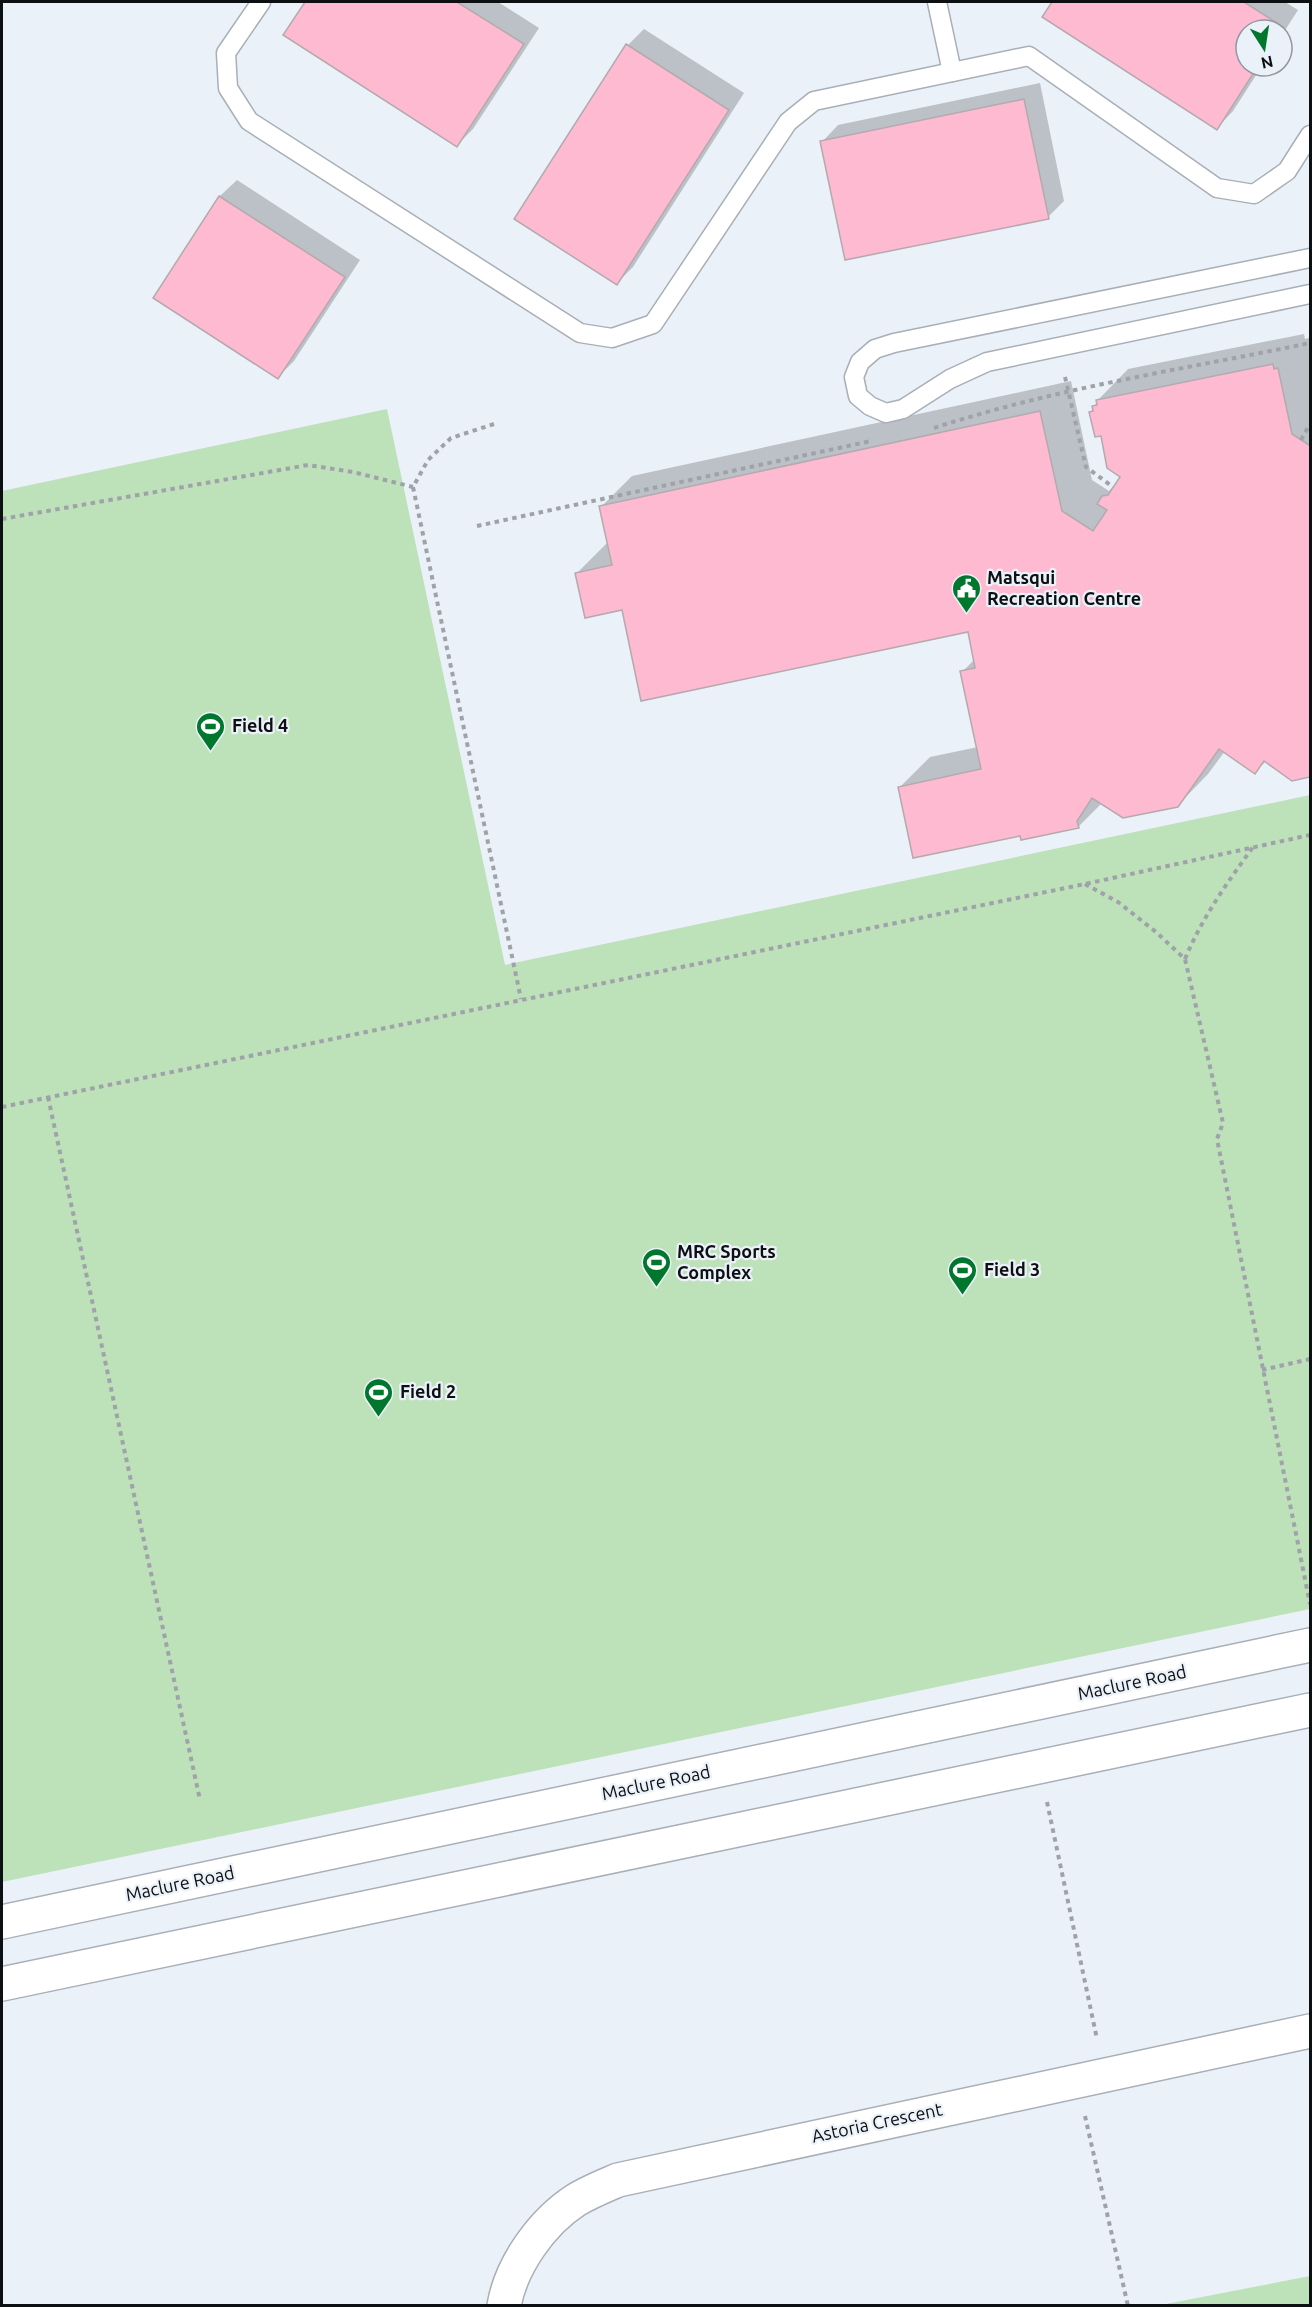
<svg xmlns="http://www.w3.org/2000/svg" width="1312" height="2307" font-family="Ubuntu,sans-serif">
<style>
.green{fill:#bde1b8}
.shadow{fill:#0003}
.building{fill:#febad0;stroke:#b4aaad;stroke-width:1.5}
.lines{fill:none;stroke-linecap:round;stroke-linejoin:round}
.service-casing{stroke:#a9afb6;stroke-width:21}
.minor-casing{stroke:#a9afb6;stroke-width:36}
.secondary-casing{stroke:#a9afb6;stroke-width:36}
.path{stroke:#9fa3a9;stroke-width:4;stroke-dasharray:4.5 4.5;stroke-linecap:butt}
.service{stroke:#fff;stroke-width:18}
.minor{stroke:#fff;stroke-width:33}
.secondary{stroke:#fff;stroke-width:33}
.labels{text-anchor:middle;stroke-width:4.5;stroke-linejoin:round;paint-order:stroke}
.poi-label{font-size:18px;font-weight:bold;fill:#0d1012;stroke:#ebf1f9;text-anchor:start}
.street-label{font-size:18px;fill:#0d1012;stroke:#ebf1f9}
</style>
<rect width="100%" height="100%" fill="#ebf1f9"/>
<g class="green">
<polygon points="387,409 505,965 1310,795 1310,1609 2,1882 2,491"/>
<polygon points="1310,2276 1310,2305 1161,2305"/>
</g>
<g class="shadow">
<polygon points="306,2 498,2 539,28 473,129 457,145 285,35"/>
<polygon points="1054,2 1285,2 1298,10 1282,35 1282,30 1246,30 1246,66 1262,66 1233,111 1217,128 1044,17"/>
<polygon points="644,29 744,93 633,267 617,283 516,219 628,45"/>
<polygon points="1040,83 1064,201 1048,217 822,142 838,125"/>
<polygon points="237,180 360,260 294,361 278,377 155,297 220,196"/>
<polygon points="1304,334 1305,339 1309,338 1310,346 1310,775 1293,779 1266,761 1255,772 1225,751 1208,774 1177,806 1102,803 1078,827 1021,834 900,787 930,757 978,747 962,672 975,659 969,631 623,608 577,573 608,542 601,507 632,476 1071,381 1092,480 1109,491 1122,476 1091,412 1098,400 1128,369"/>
</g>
<g class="building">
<polygon points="305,2 457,2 524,44 457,147 283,35"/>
<polygon points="1052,2 1244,2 1283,27 1281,30 1246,30 1246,66 1258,66 1217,130 1042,17"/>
<polygon points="626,44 729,110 617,285 514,219"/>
<polygon points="1024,99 1049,219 845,260 820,141"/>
<polygon points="219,196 345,277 278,379 153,298"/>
<polygon points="1273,364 1274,369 1278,368 1292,434 1309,445 1310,442 1310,777 1292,781 1264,761 1255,774 1219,749 1178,807 1123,818 1092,798 1077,821 1079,828 1021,840 1020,836 913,858 898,787 981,769 960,671 975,668 968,632 641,701 622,610 585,618 575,573 612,565 599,506 1040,411 1062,511 1093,531 1107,510 1097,504 1102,496 1108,495 1120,477 1107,468 1101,436 1095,437 1089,412 1093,411 1092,406 1097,405 1096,400"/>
</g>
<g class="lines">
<defs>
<g id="service">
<polyline points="261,2 226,53 228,88 249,121 580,333 612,338 653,324 788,122 814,101 1029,56 1217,188 1254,194 1287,171 1310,135"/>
<polyline points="937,2 952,72"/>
<polyline points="1310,258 894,343 875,349 860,362 854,377 858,396 870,406 886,413 903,409 950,379 987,362 1310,294"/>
</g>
<path id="minor" d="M504 2306C511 2265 542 2222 576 2200 589 2192 604 2186 618 2180L1310 2031"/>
<g id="secondary">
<polyline points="2,1922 1310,1645"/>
<polyline points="2,1984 1310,1710"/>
</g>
</defs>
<use href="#service" class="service-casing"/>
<use href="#minor" class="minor-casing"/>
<use href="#secondary" class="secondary-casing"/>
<g class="path">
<polyline points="1065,377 1086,467 1113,487"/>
<polyline points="494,424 451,438 428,460 413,487 521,999"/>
<path d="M934 428C1056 388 1185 369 1310 343"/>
<polyline points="1301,440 1310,424"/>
<polyline points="2,519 308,465 353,472 413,487"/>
<polyline points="477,526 871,441"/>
<polyline points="1085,884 1118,902 1156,932 1185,959 1223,1123 1217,1139 1310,1604"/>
<path d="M1185 959C1202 918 1227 883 1253 847"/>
<polyline points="48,1097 200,1800"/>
<polyline points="2,1107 1085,884 1310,835"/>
<polyline points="1262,1370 1310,1359"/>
<polyline points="1047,1802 1097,2039"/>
<polyline points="1085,2116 1128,2306"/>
</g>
<use href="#service" class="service"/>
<use href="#minor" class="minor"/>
<use href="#secondary" class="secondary"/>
</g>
<defs>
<symbol id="civic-pin" viewBox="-11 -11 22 30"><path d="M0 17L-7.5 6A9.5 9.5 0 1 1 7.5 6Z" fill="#01772d" stroke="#ebf1f9"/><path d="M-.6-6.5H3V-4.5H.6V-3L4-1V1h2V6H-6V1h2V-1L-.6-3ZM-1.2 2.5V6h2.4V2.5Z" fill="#fff"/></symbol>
<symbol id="stadium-pin" viewBox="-11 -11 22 30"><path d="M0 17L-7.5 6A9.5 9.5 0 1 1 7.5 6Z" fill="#01772d" stroke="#ebf1f9"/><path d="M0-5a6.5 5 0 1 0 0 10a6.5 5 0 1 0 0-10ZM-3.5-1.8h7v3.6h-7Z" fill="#fff"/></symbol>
</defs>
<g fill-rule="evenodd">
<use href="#civic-pin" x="950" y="572" width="33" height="45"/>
<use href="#stadium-pin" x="194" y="710" width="33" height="45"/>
<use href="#stadium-pin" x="640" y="1246" width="33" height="45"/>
<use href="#stadium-pin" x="946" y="1254" width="33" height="45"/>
<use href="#stadium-pin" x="362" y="1376" width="33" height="45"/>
</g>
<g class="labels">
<g class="poi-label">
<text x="987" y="584">Matsqui<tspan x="987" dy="21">Recreation Centre</tspan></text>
<text x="232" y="732">Field 4</text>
<text x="677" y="1258">MRC Sports<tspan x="677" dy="21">Complex</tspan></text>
<text x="984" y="1276">Field 3</text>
<text x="400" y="1398">Field 2</text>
</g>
<g class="street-label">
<text transform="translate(1132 1683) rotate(-12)" y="6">Maclure Road</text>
<text transform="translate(656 1783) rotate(-12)" y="6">Maclure Road</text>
<text transform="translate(180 1884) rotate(-12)" y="6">Maclure Road</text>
<text transform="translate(877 2123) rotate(-12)" y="6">Astoria Crescent</text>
</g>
</g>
<rect width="1312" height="2307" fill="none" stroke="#0d1012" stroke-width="6"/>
<g transform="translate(1264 48) rotate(168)"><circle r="28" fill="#ebf1f9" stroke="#92979d" stroke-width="1.5"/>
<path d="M0-4.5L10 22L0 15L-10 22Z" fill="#01772d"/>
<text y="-9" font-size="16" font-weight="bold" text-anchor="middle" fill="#0d1012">N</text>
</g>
</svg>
